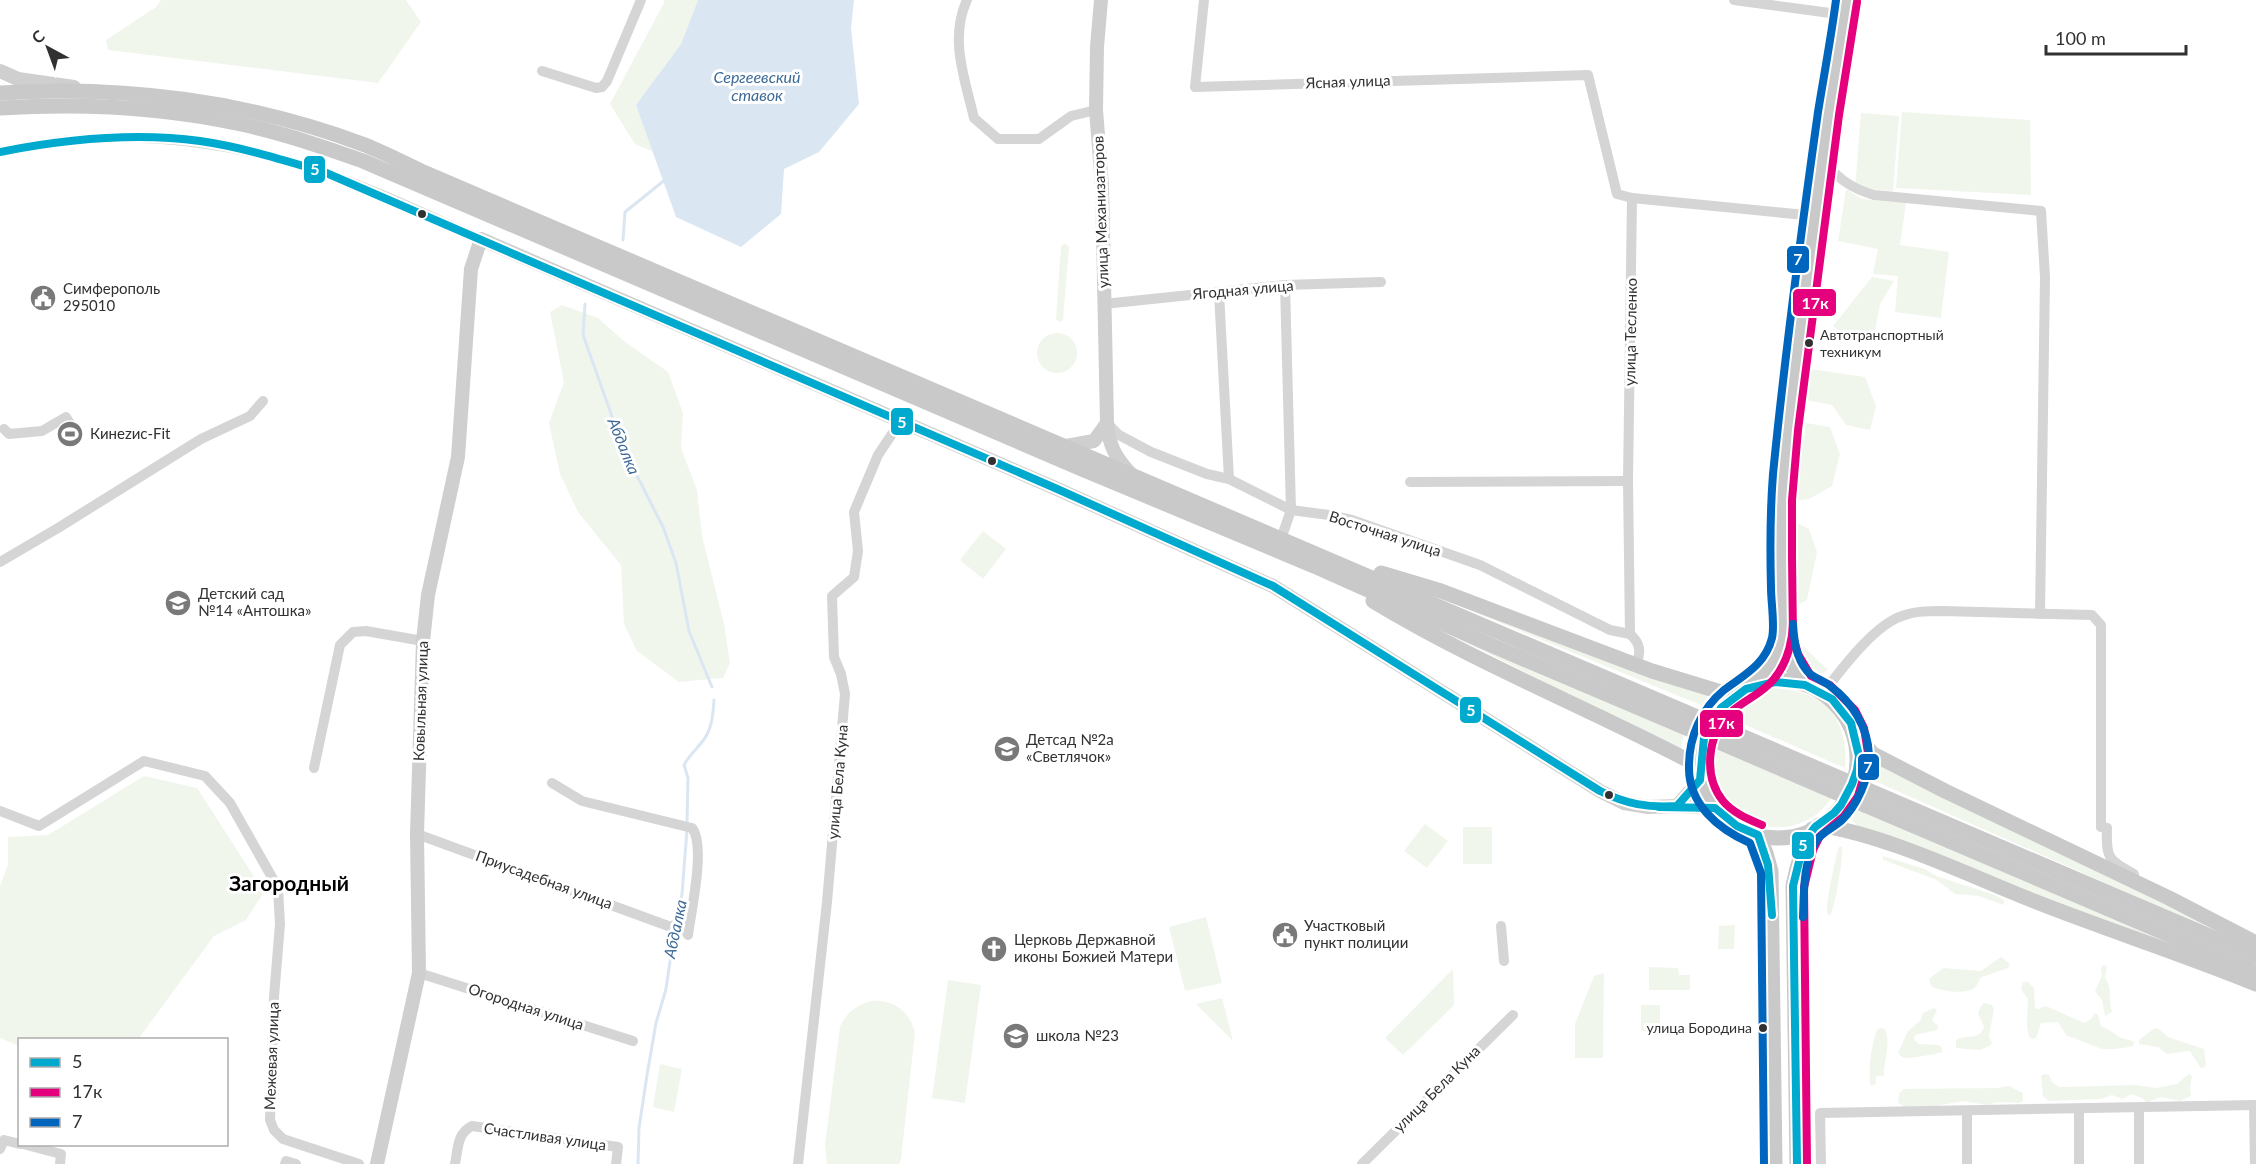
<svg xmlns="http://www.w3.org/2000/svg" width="2256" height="1164" font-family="Lato,sans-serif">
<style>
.green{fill:#f1f6ed}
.water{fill:#dbe6f3}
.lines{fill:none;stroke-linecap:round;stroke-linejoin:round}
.stream{stroke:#dbe6f3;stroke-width:3}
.street{stroke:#d5d5d5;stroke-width:10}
.secondary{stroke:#cfcfcf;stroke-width:14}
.primary{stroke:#c9c9c9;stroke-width:15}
.primary-bridge{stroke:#c9c9c9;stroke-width:15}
.bus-1-casing{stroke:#fff;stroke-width:12}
.bus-2-casing{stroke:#fff;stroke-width:12}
.bus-3-casing{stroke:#fff;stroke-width:12}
.bus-1{stroke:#00a9ce;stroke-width:8}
.bus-2{stroke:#e5007d;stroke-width:8}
.bus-3{stroke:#0065bd;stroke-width:8}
.bus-dot{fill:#313131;stroke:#fff;stroke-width:2}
.labels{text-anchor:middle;stroke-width:6;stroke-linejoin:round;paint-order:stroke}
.bus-label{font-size:14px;fill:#313131;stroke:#fff;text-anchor:start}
.street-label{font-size:15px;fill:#313131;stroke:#fff}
.poi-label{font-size:15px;fill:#313131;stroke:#fff;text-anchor:start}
.water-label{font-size:16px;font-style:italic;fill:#3b6996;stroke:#fff}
.district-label{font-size:21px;font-weight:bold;fill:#000;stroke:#fff}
.line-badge{stroke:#fff;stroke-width:2}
.badge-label{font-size:16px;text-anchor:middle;font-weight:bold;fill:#fff}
</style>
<rect width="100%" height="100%" fill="#fff"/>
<g class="green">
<polygon points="161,0 406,0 421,22 378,83 108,50 106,40 156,7"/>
<polygon points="664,0 698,0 681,44 636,105 654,152 635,144 610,104 664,3"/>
<polygon points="1902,112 2030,120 2031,195 1896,188"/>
<polygon points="1861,113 1899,116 1893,191 1855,188"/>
<polygon points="1846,189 1862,199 1906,203 1900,245 1949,252 1941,318 1895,312 1898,276 1873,274 1878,249 1838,241"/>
<polygon points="1065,243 1069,247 1063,320 1060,322 1056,319 1061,246"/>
<polygon points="1872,277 1894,281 1880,304 1873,342 1846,335 1833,326"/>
<polygon points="562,305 598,318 625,342 668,372 683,413 681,448 697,490 702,536 724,624 730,663 723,678 679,682 637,651 624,624 621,565 578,512 560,474 549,423 564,382 550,312"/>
<circle cx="1057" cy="353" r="20"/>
<polygon points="1811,369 1865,377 1876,406 1870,430 1846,425 1832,405 1806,400"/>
<polygon points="1806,423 1830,427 1840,454 1832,486 1809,499 1795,501"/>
<polygon points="1793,521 1809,529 1817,552 1807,600 1797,605 1791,604"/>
<polygon points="983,531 1006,549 983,579 960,560"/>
<polygon points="1453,601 1709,694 1703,706 1452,603"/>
<polygon points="1425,622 1684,733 1681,750"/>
<polygon points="1793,637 1828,670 1818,676 1798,664 1788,646"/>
<path d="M1772 688C1822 690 1849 716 1845 768L1727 717C1740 702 1751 691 1772 688Z"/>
<path d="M1714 745 1833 796C1792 861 1690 815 1714 745Z"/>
<polygon points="1871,759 2204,922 2203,926 1870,779 1866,777"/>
<polygon points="144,776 197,788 264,892 246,920 214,936 139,1038 20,1040 19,1046 0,1038 0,886 8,864 8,837 48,835"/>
<polygon points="1856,807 2193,949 2192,953 1863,833 1851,819"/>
<polygon points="1425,824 1448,841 1427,868 1404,851"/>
<rect x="1463" y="827" width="29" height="37"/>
<path d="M1842 846C1844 854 1835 908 1830 916 1829 915 1827 914 1827 912 1825 906 1836 855 1839 847Z"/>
<polygon points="1883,856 1925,869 1936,876 1995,895 2005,901 2003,905 1979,896 1955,894 1937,880 1883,860"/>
<polygon points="1206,917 1222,983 1185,991 1169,927"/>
<polygon points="1735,925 1734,949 1718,949 1719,926"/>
<path d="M2001 957 2010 964 2008 968 1982 977C1978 980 1978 986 1974 988 1966 995 1939 991 1931 986L1929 979 1943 968 1981 971Z"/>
<path d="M2103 965 2107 966 2105 978C2113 988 2108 1000 2112 1012L2105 1016 2102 1000 2095 991 2102 976 2101 969Z"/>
<polygon points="1649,967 1678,968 1679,975 1690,975 1690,990 1649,990"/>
<polygon points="1453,969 1454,1005 1403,1055 1385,1038"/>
<polygon points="1604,973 1603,1058 1575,1058 1575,1024 1594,976"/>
<polygon points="948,980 981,985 965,1103 932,1098"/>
<path d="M2023 982H2028L2034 988 2035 1008 2038 1009 2046 1006 2084 1023 2091 1019 2095 1013 2098 1015 2101 1026C2109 1029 2113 1033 2119 1037 2124 1039 2129 1039 2134 1042L2133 1046C2126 1048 2105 1051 2099 1048 2087 1044 2079 1039 2067 1036L2058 1022 2041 1023 2036 1038 2032 1039 2029 1037 2027 1025 2028 999 2021 990Z"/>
<polygon points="1222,998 1233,1041 1196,1004"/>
<path d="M871 1001C893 999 910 1011 915 1033L901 1159 899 1164H827L825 1145 840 1027C846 1013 856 1005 871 1001Z"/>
<path d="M1984 1003 1992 1005 1994 1009 1989 1036 1992 1043 1990 1046 1979 1050 1956 1048V1040C1966 1034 1979 1041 1984 1027L1978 1013 1981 1006Z"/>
<rect x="1641" y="1005" width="19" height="26"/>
<path d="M1934 1008 1937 1010 1932 1020 1938 1026 1937 1030 1915 1035 1914 1039 1918 1044 1939 1045 1942 1048V1052C1938 1054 1912 1058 1907 1058 1902 1058 1901 1056 1898 1053L1908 1031 1920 1021 1923 1013Z"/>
<path d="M1881 1028 1885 1029C1891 1042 1884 1061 1884 1076H1876V1084L1871 1086C1867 1073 1872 1042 1877 1030Z"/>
<polygon points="2155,1028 2159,1029 2168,1037 2204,1049 2206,1065 2203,1068 2200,1067 2190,1051 2167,1054 2158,1047 2139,1044 2139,1040"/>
<polygon points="660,1064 682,1069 674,1112 653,1107"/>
<polygon points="2045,1074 2049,1075 2052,1082 2059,1087 2135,1085 2156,1088 2177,1084 2189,1074 2192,1076 2190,1088 2191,1096 2180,1101 2161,1097 2146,1103 2144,1099 2132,1094 2122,1099 2112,1095 2101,1099 2049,1101 2043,1096 2041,1076"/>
<polygon points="2009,1086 2023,1093 2023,1101 2019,1103 1998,1102 1987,1105 1963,1101 1936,1106 1904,1107 1898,1102 1899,1094 1903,1089 1997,1088"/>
</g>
<polygon class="water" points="698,0 854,0 851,28 859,104 819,152 784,169 781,214 741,247 676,217 636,105 681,44"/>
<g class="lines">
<g class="stream">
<polyline points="623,240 625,212 666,179"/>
<polyline points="585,304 583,335 624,450 663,527 676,563 689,631 712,687"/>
<path d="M687 823 688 778 684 765C689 755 696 750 702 742 712 730 713 715 714 700"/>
<polyline points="676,921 682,894 687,830"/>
<polyline points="638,1164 639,1128 647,1075 656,1023 666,989 675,928"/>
</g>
<g class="street">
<path d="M967 0C949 39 965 79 974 118L998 139H1039L1071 116 1096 110"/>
<path d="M1204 0 1195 87 1588 75 1617 194 1632 198 1628 481 1630 634C1641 644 1641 652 1636 665"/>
<polyline points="1734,0 1845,15"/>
<polyline points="542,71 596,88 602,87 607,81 641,0"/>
<path d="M0 152C107 126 218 137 322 172 376 190 429 216 481 239"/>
<path d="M1823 162C1840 179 1850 188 1874 195L2041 211 2045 277 2040 614"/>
<polyline points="1632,198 1815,216"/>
<polyline points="1219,293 1229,479"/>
<polyline points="1104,304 1285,285 1381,282"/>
<polyline points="1107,423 1119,435 1151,452 1207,474 1229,479 1291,510 1329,515 1352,520 1480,565 1610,630 1630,634"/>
<polyline points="4,429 9,434 42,431 66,417 78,437"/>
<polyline points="1410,482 1628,481"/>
<polyline points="1281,539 1291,510 1285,285"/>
<polyline points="0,562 58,528 201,439 250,416 263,401"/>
<path d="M1823 693C1841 670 1874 625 1902 616 1915 611 1929 611 1943 611L2092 615 2101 625V827L2107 828C2106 859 2108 859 2134 874"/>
<polyline points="314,768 340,645 353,632 366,631 423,641"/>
<polyline points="0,811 39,826 144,761 205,776 230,803 278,888 280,924 274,997 270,1120 274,1130 283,1139 359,1164"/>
<path d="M417 834 671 927 674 925 684 928 688 935C691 912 706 845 692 828L582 801 552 783"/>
<polyline points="1501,926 1504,961"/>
<polyline points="419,973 633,1041"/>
<polyline points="2254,1105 2255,1164"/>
<polyline points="2139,1108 2139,1164"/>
<polyline points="23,1144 61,1154 60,1164"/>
<polyline points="0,1149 4,1140 20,1144"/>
<polyline points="285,1164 286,1161 296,1164"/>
<path d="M455 1164C458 1149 457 1133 472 1126L618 1147 616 1164"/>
<polyline points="798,1164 827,902 845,694 841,674 834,657 832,596 854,577 858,551 854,512 878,455 900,422"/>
<polyline points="1362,1164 1513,1015"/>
<polyline points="1821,1164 1820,1113 2256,1105"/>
<polyline points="1967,1164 1967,1111"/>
<polyline points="2079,1164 2079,1110"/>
</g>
<g class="secondary">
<path d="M1101 0 1097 47 1096 110 1102 186 1107 423C1109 445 1115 457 1130 473"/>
<polyline points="0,71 18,79 74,87"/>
<polyline points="1066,446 1094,441 1107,423"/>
<polyline points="1677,806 1700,780"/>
<polyline points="377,1164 419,973 417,834 423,641 428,595 458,457 471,269 481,239 1055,488 1273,586 1600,791 1624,803 1648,807 1677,806 1715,808"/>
</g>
<g class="primary">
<path d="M0 93C123 85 249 101 365 145 385 153 404 163 423 172L1683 711"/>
<path d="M0 108C79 103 163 107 241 124 283 133 323 147 363 161L1082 469 1314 566 1493 646 1677 724"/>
<polyline points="1381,573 1441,591 1652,671 1734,696"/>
<path d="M1373 601C1477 664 1591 709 1699 766"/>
<circle cx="1778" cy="759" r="79"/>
<polyline points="1804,684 1792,667 1783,638 1782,499 1788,429 1815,216 1847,0"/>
<polyline points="1753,685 1770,667 1783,638"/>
<polyline points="1856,735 1873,754 1945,791 2169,898 2256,943"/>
<polyline points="1870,791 2256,956"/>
<polyline points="1865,805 2256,972"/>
<path d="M1819 825C1889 836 1968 875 2034 901 2107 930 2183 954 2256 984"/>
<polyline points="1758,835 1766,853 1771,871 1775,1164"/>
<path d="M1797 1164 1793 886C1797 865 1802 848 1812 829"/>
</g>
<g class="primary-bridge">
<polyline points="1683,711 1870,791"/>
<polyline points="1677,724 1865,805"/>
</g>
<defs>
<g id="bus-1">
<path d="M0 152C66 139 133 132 200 141 242 147 283 160 324 172L1055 488 1273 586 1600 791C1626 804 1648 808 1677 806L1700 780 1704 738 1721 708 1746 689 1775 682 1805 685 1832 699 1851 723 1859 756 1857 770 1852 784 1841 805 1834 813 1815 827 1804 842 1793 886 1797 1164"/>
<polyline points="1659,807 1715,808 1737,826 1758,835 1768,865 1772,915"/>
</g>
<g id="bus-2">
<path d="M1762 825C1748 819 1733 813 1723 801 1703 776 1707 735 1730 713 1744 700 1762 694 1774 679 1787 663 1792 644 1793 624"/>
<polyline points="1807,1164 1804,887 1813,850 1820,836 1844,816 1858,796 1869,759 1864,728 1855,710 1830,685 1811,676 1798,654 1793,637 1792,557 1792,500 1798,430 1839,115 1857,2"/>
</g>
<g id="bus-3">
<path d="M1793 624C1794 640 1796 658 1807 671 1813 678 1823 680 1830 686 1852 702 1868 727 1869 755 1870 777 1857 806 1841 821 1833 828 1822 832 1816 841 1803 862 1804 893 1803 917"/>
<path d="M1764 1164 1761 873 1750 843C1718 829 1688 804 1689 766 1689 737 1701 709 1724 690 1744 675 1765 665 1772 638 1775 626 1771 602 1771 588 1770 550 1770 512 1773 474 1785 353 1801 233 1818 112 1824 75 1831 38 1836 0"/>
</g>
</defs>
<use href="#bus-1" class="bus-1-casing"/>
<use href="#bus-2" class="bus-2-casing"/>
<use href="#bus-3" class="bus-3-casing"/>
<use href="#bus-1" class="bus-1"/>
<use href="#bus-2" class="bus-2"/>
<use href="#bus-3" class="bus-3"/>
</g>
<defs>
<symbol id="civic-disc" viewBox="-11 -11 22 22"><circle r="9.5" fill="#797979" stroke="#fff"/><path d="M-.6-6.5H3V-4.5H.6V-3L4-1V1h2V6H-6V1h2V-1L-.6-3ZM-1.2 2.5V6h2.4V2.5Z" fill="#fff"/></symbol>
<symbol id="stadium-disc" viewBox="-11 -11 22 22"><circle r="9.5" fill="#797979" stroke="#fff"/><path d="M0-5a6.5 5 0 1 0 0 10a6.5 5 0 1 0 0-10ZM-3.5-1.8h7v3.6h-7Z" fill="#fff"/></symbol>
<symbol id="school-disc" viewBox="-11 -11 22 22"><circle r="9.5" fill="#797979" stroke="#fff"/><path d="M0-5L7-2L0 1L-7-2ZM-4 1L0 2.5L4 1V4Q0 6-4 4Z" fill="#fff"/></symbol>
<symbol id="church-disc" viewBox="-11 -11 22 22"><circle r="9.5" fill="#797979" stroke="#fff"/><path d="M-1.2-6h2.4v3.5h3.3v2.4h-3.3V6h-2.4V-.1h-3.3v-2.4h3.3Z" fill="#fff"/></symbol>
</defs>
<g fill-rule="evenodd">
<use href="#civic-disc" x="28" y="283" width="30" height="30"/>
<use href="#stadium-disc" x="55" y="419" width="30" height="30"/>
<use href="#school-disc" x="163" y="588" width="30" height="30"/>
<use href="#school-disc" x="992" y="734" width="30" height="30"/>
<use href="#civic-disc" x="1270" y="920" width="30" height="30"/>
<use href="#church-disc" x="979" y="934" width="30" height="30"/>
<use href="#school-disc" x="1001" y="1021" width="30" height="30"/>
</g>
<g class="bus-dot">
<circle cx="422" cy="214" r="5"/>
<circle cx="1809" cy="343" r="5"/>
<circle cx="992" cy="461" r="5"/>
<circle cx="1609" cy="795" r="5"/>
<circle cx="1763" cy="1028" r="5"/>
</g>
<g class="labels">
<g class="bus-label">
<text x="1820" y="340">Автотранспортный<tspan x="1820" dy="17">техникум</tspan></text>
<text x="1752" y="1033" text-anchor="end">улица Бородина</text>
</g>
<g class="street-label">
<text transform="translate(1348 82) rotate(-2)" y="5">Ясная улица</text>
<text transform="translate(1101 212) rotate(-92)" y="5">улица Механизаторов</text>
<text transform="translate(1243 290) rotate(-5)" y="5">Ягодная улица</text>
<text transform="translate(1631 332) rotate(-89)" y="5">улица Тесленко</text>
<text transform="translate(1385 534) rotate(18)" y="5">Восточная улица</text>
<text transform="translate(421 701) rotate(-88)" y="5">Ковыльная улица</text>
<text transform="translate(838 782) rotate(-85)" y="5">улица Бела Куна</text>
<text transform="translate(544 880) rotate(20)" y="5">Приусадебная улица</text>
<text transform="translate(526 1007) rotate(18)" y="5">Огородная улица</text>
<text transform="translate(272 1056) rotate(-88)" y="5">Межевая улица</text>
<text transform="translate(1437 1089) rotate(-45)" y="5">улица Бела Куна</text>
<text transform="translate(545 1137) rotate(8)" y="5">Счастливая улица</text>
</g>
<g class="poi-label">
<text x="63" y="294">Симферополь<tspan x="63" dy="17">295010</tspan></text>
<text x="90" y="439">Кинеzис-Fit</text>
<text x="198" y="599">Детский сад<tspan x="198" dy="17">№14 «Антошка»</tspan></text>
<text x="1026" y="745">Детсад №2а<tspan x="1026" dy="17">«Светлячок»</tspan></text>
<text x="1304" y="931">Участковый<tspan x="1304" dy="17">пункт полиции</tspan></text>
<text x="1014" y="945">Церковь Державной<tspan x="1014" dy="17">иконы Божией Матери</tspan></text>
<text x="1036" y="1041">школа №23</text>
</g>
<g class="water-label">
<text x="757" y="83">Сергеевский<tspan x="757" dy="18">ставок</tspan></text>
<text transform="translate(624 446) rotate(68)" y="6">Абдалка</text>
<text transform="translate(675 929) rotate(-78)" y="6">Абдалка</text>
</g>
<g class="district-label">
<text x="289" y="891">Загородный</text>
</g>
</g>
<g class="line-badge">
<rect x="303" y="155" width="23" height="29" rx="6" fill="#00a9ce"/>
<rect x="1786" y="245" width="24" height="29" rx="6" fill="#0065bd"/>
<rect x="1792" y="288" width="45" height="29" rx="6" fill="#e5007d"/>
<rect x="890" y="407" width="24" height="29" rx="6" fill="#00a9ce"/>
<rect x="1459" y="696" width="23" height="28" rx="6" fill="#00a9ce"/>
<rect x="1699" y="709" width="45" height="29" rx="6" fill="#e5007d"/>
<rect x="1857" y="753" width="23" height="28" rx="6" fill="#0065bd"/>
<rect x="1791" y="831" width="24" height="29" rx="6" fill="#00a9ce"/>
</g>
<g class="badge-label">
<text x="315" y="175">5</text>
<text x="1798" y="265">7</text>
<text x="1815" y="309">17к</text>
<text x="902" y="428">5</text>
<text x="1471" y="716">5</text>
<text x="1721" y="729">17к</text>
<text x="1868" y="773">7</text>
<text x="1803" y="851">5</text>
</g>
<rect x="18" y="1038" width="210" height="108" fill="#ffffff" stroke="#adadad" stroke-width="1.5"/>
<rect x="30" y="1058" width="30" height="9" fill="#00a9ce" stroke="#adadad" stroke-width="1.5"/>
<text x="72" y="1068" font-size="18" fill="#313131">5</text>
<rect x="30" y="1088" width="30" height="9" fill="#e5007d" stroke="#adadad" stroke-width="1.5"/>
<text x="72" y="1098" font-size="18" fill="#313131">17к</text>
<rect x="30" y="1118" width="30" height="9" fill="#0065bd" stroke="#adadad" stroke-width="1.5"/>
<text x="72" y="1128" font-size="18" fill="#313131">7</text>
<g transform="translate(48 48) rotate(319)" stroke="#ffffff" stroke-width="4.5" paint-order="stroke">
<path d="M0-4.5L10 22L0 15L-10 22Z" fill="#313131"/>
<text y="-9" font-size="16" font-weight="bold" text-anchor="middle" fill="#313131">С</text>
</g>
<path d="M2046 45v9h140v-9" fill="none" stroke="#313131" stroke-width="3"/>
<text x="2055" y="45" font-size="18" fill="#313131" stroke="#ffffff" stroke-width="4.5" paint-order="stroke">100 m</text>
</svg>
